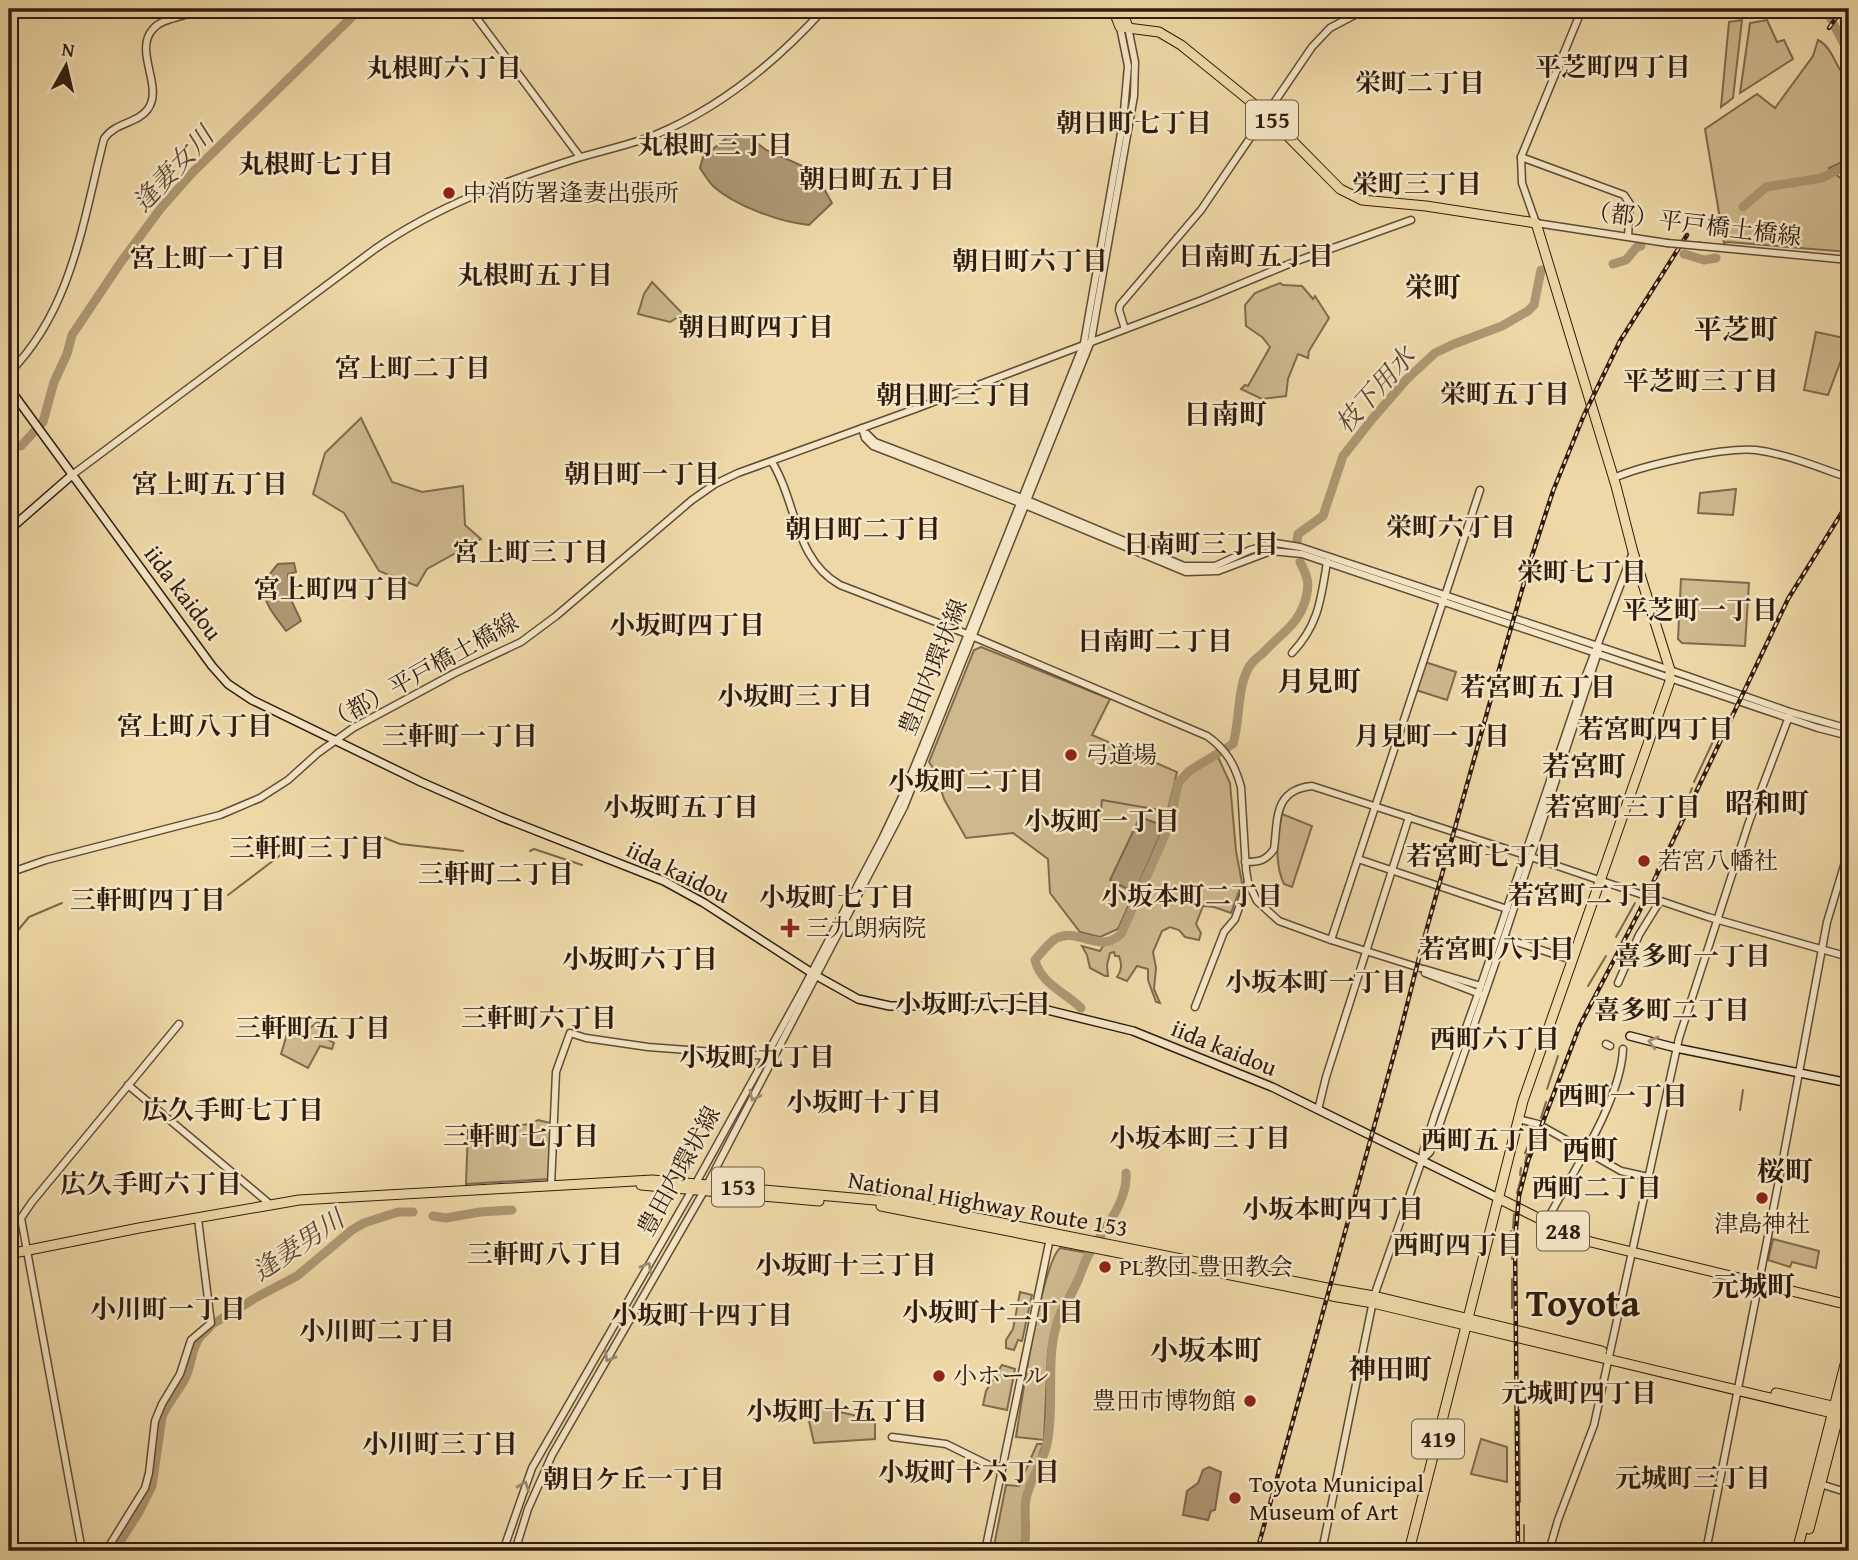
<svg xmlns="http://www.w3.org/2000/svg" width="1858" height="1560" font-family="'Gentium Book Plus','Noto Serif JP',serif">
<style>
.green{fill:#ceb88d;stroke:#7f6a4e;stroke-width:2}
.water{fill:#ad9873;stroke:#7b664b;stroke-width:2}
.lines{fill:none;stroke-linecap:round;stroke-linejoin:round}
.stream{stroke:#7b664b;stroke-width:2}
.river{stroke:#ad9873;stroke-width:9}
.tertiary-casing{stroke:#604b34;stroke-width:9}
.secondary-casing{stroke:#301c0e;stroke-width:10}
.trunk-casing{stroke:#301c0e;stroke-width:11}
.tertiary{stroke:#f4e6c6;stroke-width:6}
.secondary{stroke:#f4e6c6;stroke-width:7}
.trunk{stroke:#eed8a7;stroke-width:9}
.rail-casing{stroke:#301c0e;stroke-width:4.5}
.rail{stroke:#f4e6c6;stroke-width:2;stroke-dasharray:5;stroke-linecap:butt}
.tertiary-bridge-casing{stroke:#604b34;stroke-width:9;stroke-linecap:butt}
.tertiary-bridge{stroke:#f4e6c6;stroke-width:6}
.oneway{stroke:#9c8b73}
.poi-dot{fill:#8f2418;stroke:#f4e6c6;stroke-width:2.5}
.labels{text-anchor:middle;stroke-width:5;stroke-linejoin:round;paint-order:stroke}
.shield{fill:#f4e6c6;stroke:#6b5945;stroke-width:2}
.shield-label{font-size:23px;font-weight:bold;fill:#301c0e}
.poi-label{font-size:24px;fill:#301c0e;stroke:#f4e6c6;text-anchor:start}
.street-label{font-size:24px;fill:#301c0e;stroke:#f4e6c6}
.neighbourhood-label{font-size:26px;font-weight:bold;fill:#301c0e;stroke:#f4e6c6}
.water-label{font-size:26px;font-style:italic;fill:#5c4731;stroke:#f4e6c6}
.quarter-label{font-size:28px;font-weight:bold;fill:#301c0e;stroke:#f4e6c6}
.town-label{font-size:38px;font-weight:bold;fill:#301c0e;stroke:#f4e6c6}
</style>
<rect width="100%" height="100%" fill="#eed8a7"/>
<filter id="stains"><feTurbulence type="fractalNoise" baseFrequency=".00286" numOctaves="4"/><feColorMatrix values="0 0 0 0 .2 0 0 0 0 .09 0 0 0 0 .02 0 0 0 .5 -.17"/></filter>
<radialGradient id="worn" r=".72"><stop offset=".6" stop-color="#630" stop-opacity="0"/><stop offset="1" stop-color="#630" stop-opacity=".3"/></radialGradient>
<g class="green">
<polygon points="1742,20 1733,98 1721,107 1729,22"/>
<polygon points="1767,20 1777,42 1784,40 1793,59 1740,93 1750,23"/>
<path d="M1818 40C1835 49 1834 68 1849 81V159L1829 168 1849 186V252L1728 242 1724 243 1705 129 1757 94 1775 108 1813 56Z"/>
<polygon points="652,282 683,314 670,322 638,314 644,294"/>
<polygon points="1280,283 1283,285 1302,286 1313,299 1315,296 1329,318 1309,351 1308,358 1298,354 1288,379 1286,396 1262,399 1241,389 1245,385 1248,386 1270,347 1262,337 1246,326 1245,305 1255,293"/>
<polygon points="1816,332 1849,339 1828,395 1804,390"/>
<polygon points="361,418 392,482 422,492 463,486 465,525 481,539 427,569 417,586 379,571 344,513 313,494 325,453"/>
<polygon points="1736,489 1733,515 1698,513 1700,493"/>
<polygon points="1681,579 1749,583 1745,646 1682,643 1678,639"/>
<polygon points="981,647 1110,699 1092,735 1177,772 1164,826 1118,929 1100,937 1080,932 1050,893 1048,859 1013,833 966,838 944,799 936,773 929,762 974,650"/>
<polygon points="1425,662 1456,672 1447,700 1416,690"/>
<path d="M1215 757H1218L1230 783 1236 851 1242 883 1231 913 1214 907 1203 906 1196 924 1201 933 1199 940 1185 937 1179 930 1170 927 1162 931 1153 952 1156 968 1154 989 1160 1003 1156 1002 1148 980V969L1137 966 1127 981 1117 977C1122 970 1122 965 1119 956H1115L1114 952 1110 953 1107 965 1108 976H1105L1090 968 1087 955 1082 946 1100 951 1103 946 1124 935 1172 827 1181 784 1191 774Z"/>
<path d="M1282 814 1312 826 1292 887 1284 884C1274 864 1278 837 1279 815Z"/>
<polygon points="317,1022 327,1025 325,1038 334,1043 332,1049 320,1046 308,1068 281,1054 288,1031 309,1029"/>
<polygon points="538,1120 550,1123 549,1179 466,1184 468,1130 531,1124"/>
<polygon points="1773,1239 1819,1251 1816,1268 1792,1262 1790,1267 1768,1260"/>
<path d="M1060 1248 1088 1253 1054 1321 1048 1351 1044 1440 1016 1437C1021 1405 1041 1265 1060 1248Z"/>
<polygon points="1020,1292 1032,1295 1022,1341 1018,1340 1014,1350 1006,1348 1006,1340 1013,1329"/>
<polygon points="1002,1365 1015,1369 1007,1410 983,1405 986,1391"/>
<polygon points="818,1407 875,1420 875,1439 814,1443 806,1408"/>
<polygon points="1481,1439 1507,1447 1507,1482 1471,1474"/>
<polygon points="1037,1444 1043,1444 1024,1499 1024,1540 1020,1551 993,1551 1006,1485 1019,1486"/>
</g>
<g class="water">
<path d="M747 135 766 150 814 171 832 203 809 225C780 222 735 206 713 186 708 181 704 174 700 168L703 157 729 136Z"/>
<path d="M294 563 296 572 288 574 292 602 301 621 286 631C268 606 252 592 278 564Z"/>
<polygon points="1140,817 1164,826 1135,893 1110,880"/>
<polygon points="1209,1467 1221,1472 1215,1510 1211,1511 1208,1520 1183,1515 1187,1491 1198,1483 1203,1470"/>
</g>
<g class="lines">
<g class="stream">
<polyline points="1721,731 1727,719"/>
<polyline points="1694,782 1716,735"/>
<polyline points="1684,809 1692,788"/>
<polyline points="1101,810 1102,800 1171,812"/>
<polyline points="380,836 400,844 463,851"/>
<polyline points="309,840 331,837"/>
<polyline points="530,851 534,849 582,865"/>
<polyline points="1656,871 1660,863"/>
<polyline points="228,895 299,841"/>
<polyline points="220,903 223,900"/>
<polyline points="1616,937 1635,903"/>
<polyline points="9,941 29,917 62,903"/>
<polyline points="1588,986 1606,956"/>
<polyline points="1547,1089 1558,1056"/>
<polyline points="1740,1110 1743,1090"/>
<polyline points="1541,1118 1546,1102"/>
<polyline points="1533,1141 1536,1134"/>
<polyline points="1525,1153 1531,1139"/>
<polyline points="1525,1163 1527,1154"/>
<polyline points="1520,1175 1521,1168"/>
<polyline points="1517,1193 1522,1175"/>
<polyline points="1513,1228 1514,1214"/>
<polyline points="1510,1241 1511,1231"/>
<polyline points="1512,1259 1513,1246"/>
<polyline points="1512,1279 1512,1308"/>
<polyline points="1519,1410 1520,1502"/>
<polyline points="1524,1551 1524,1525"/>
</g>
<g class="river">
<polyline points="1826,9 1831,19"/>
<polyline points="1834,25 1845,46 1849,61"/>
<polyline points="1743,207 1766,187 1822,178 1849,164"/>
<polyline points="1684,254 1704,260 1716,258"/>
<polyline points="1613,264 1626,260 1637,247 1641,246"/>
<polyline points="9,447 21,446 43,422 54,382 67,354 72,335 121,262 161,208 193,172 360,9"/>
<polyline points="1297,541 1298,534 1323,516 1343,456 1373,418 1406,380 1435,353 1454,344 1502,326 1528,311 1534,305 1541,270"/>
<path d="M1081 1008C1066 993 1040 983 1035 960 1041 953 1048 944 1055 939 1077 926 1099 955 1121 934L1169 826 1178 783 1189 771 1233 744C1240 721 1237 689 1248 669 1251 662 1257 658 1263 653 1281 633 1299 625 1306 598 1310 583 1307 575 1300 562"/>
<polyline points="433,1216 446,1218 480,1212 512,1210"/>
<path d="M114 1551 139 1512 152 1486 162 1417C168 1401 181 1390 187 1374 192 1362 192 1347 200 1337 204 1332 208 1331 211 1325L257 1297 297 1276 352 1230 364 1223 398 1212H413"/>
<path d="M1023 1551C1029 1534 1023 1516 1026 1499 1030 1479 1043 1463 1047 1444 1056 1400 1043 1354 1061 1312 1065 1304 1071 1297 1074 1289 1080 1278 1083 1265 1089 1254 1103 1230 1128 1202 1126 1173"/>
</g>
<defs>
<g id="tertiary">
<polyline points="470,9 580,157"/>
<polyline points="1582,9 1521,157 1522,183 1536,223 1667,243"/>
<polyline points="1521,157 1624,195 1630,204 1628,236"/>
<polyline points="1700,246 1849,260"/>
<polyline points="1125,329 1119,310 1120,305 1201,210 1312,47 1330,28 1366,9"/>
<path d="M9 373C72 310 83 221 104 139 115 122 137 124 148 109 164 86 133 51 153 29 163 17 184 19 196 9"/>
<polyline points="862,428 865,438 873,446 1020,503 1186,572 1218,571 1271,551 1302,554 1818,728 1849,736"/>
<polyline points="867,434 875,442 1027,500 1184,566 1215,566 1250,550 1275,543 1300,547 1670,670 1790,712 1849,729"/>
<path d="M772 462C797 502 794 559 840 585L967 634 1207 736C1226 749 1235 765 1241 787L1246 870 1248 882 1257 901 1279 921 1331 940 1420 968"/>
<path d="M72 475 375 249C437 206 508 180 578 158 604 150 630 145 655 135 720 108 777 61 824 9"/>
<path d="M1614 478C1643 465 1724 447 1756 450 1787 454 1820 468 1849 478"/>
<path d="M1292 653C1319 625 1321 598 1327 562"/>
<polyline points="1531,857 1708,917 1849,957"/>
<polyline points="1358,859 1507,909"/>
<path d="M1245 862C1259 862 1266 861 1274 849 1278 820 1273 790 1312 786L1525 855"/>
<polyline points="9,873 46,860 220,815 260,798 288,780 318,753 353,728 455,673 521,642 556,616 692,500 715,484 738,473 915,409 1202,300 1294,262 1411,220"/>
<polyline points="1504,938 1572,960"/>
<polyline points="1331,940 1480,490"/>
<polyline points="1424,969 1481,986"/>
<polyline points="1425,973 1480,994"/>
<polyline points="1618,983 1639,935 1660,901"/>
<polyline points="1195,1007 1224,932 1235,919 1248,882"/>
<polyline points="1606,1044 1610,1046"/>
<polyline points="128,1085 271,1205"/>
<polyline points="1318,1110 1326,1077 1409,817"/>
<polyline points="1518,1119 1538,1124 1621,1171 1648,1177"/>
<polyline points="1422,1160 1430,1152 1504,938 1599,649"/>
<polyline points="551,1186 556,1072 570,1033 586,1038 648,1047 768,1056"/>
<path d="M1546 1222C1571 1175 1621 1101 1623 1049"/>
<polyline points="892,1437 946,1444 1001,1471"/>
<polyline points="1817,1483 1849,1493"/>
<polyline points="82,1551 21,1218 32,1202 179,1024"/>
<polyline points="106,1551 145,1488 149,1473 155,1421 162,1404 180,1374 191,1340 211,1323 198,1219"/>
<polyline points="503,1551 532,1468 696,1183 802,991 882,839 902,797 936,714 1084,343 1123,122 1128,66 1120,27"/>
<polyline points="515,1551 528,1509 552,1455 704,1191 904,807 1091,341 1134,96 1135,62 1128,27"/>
<polyline points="985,1551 1050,1238"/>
<polyline points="1138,1551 1139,1550"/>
<polyline points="1322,1551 1374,1296 1422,1160 1423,1152 1435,1114 1478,994 1583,683 1633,552"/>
<polyline points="1549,1551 1558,1520 1594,1425 1679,1038 1749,822 1790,714"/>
<polyline points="1706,1551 1780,1175 1827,922 1849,849"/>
</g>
<g id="secondary">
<polyline points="9,388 212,666 228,684 252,700 421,782 501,817 664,881 704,903 815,975 858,999 890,1006 1008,1005 1035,1007 1133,1031 1272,1087 1498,1198"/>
<polyline points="9,530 72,475"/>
<polyline points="1630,1036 1676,1048 1849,1083"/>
</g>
<g id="trunk">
<polyline points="1113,9 1120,27 1159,32 1181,45 1266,114 1340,189 1362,200 1426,206 1536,223 1616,486 1633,552 1670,670 1670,681 1523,1101 1409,1551"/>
<polyline points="1121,9 1128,27"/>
<polyline points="641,1185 819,1201"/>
<polyline points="1498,1198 1576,1237 1591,1242 1849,1305"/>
<polyline points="881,1206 1201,1269"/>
<polyline points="9,1254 139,1228 299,1200 652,1180 897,1202 1327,1288"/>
<polyline points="1221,1273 1325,1294"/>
<polyline points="1333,1289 1374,1296 1602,1351"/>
<polyline points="1332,1296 1373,1303 1849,1417"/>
<polyline points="1776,1393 1849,1410"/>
<polyline points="1809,1529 1849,1375"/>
<polyline points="1797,1551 1849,1349"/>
</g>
</defs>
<use href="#tertiary" class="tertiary-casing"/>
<use href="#secondary" class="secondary-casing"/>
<use href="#trunk" class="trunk-casing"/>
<use href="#tertiary" class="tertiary"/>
<use href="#secondary" class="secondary"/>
<use href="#trunk" class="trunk"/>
<defs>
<g id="rail">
<polyline points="1829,28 1842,9"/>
<polyline points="1257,1551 1401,1029 1422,946 1502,659 1530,562 1553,491 1584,415 1620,341 1687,235"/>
<polyline points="1518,1551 1515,1239 1519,1196 1528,1161 1580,1025 1639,912 1788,599 1849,501"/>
</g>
</defs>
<use href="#rail" class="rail-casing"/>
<use href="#rail" class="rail"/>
<defs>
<polyline id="tertiary-bridge" points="1667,243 1700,246"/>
</defs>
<use href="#tertiary-bridge" class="tertiary-bridge-casing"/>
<use href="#tertiary-bridge" class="tertiary-bridge"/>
</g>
<defs><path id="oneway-chevron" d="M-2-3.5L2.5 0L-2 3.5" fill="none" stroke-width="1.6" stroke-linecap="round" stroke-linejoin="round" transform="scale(1.75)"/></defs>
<g class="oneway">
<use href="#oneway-chevron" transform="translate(1653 1042) rotate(-165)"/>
<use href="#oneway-chevron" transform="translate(754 1096) rotate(116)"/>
<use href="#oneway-chevron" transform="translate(647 1267) rotate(-60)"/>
<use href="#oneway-chevron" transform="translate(609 1357) rotate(119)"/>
<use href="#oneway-chevron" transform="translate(524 1486) rotate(-69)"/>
</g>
<g class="poi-dot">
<circle cx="449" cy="193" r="7"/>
<circle cx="1071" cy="755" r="7"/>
<circle cx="1644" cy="861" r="7"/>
<path d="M786.5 917.5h7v7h7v7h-7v7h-7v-7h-7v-7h7z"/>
<circle cx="1762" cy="1198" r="7"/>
<circle cx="1105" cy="1267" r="7"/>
<circle cx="939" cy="1376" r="7"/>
<circle cx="1250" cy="1401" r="7"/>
<circle cx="1235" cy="1498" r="7"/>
</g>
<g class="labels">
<g class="shield">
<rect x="1246" y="100.5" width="52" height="39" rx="5"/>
<rect x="712" y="1167.5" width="52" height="39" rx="5"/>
<rect x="1537" y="1211.5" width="52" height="39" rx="5"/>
<rect x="1412" y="1419.5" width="52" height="39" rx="5"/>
</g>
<g class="shield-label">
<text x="1272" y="128">155</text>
<text x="738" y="1195">153</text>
<text x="1563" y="1239">248</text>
<text x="1438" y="1447">419</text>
</g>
<g class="poi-label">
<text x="463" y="201">中消防署逢妻出張所</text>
<text x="1085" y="763">弓道場</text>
<text x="1658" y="869">若宮八幡社</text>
<text x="806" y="936">三九朗病院</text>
<text x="1762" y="1232" text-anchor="middle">津島神社</text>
<text x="1119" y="1275">PL教団 豊田教会</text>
<text x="953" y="1384">小ホール</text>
<text x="1236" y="1409" text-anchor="end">豊田市博物館</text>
<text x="1249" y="1492">Toyota Municipal<tspan x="1249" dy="28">Museum of Art</tspan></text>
</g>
<g class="street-label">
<text transform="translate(1694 224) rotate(7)" y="8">（都）平戸橋土橋線</text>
<text transform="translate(183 593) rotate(53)" y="8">iida kaidou</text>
<text transform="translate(933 667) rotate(-68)" y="8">豊田内環状線</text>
<text transform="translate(422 672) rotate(-29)" y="8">（都）平戸橋土橋線</text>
<text transform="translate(678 872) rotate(26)" y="8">iida kaidou</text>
<text transform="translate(1224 1048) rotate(22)" y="8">iida kaidou</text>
<text transform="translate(679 1171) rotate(-61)" y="8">豊田内環状線</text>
<text transform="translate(988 1204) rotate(10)" y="8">National Highway Route 153</text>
</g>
<g class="neighbourhood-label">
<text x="1613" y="76">平芝町四丁目</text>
<text x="444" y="77">丸根町六丁目</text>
<text x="1420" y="92">栄町二丁目</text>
<text x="1134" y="132">朝日町七丁目</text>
<text x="715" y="154">丸根町三丁目</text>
<text x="316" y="173">丸根町七丁目</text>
<text x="877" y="188">朝日町五丁目</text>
<text x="1417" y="193">栄町三丁目</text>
<text x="1256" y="265">日南町五丁目</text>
<text x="208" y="267">宮上町一丁目</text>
<text x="1030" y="270">朝日町六丁目</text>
<text x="535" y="284">丸根町五丁目</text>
<text x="756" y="336">朝日町四丁目</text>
<text x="413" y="377">宮上町二丁目</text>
<text x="1701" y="390">平芝町三丁目</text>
<text x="1505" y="403">栄町五丁目</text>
<text x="954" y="404">朝日町三丁目</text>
<text x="642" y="483">朝日町一丁目</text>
<text x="210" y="493">宮上町五丁目</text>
<text x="1451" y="536">栄町六丁目</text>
<text x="863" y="538">朝日町二丁目</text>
<text x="1201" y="553">日南町三丁目</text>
<text x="531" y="561">宮上町三丁目</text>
<text x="1582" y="581">栄町七丁目</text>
<text x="332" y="598">宮上町四丁目</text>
<text x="1700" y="619">平芝町一丁目</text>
<text x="687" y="634">小坂町四丁目</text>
<text x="1155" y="650">日南町二丁目</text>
<text x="1538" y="696">若宮町五丁目</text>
<text x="795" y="705">小坂町三丁目</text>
<text x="195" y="735">宮上町八丁目</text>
<text x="1656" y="738">若宮町四丁目</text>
<text x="460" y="745">三軒町一丁目</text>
<text x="1432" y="745">月見町一丁目</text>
<text x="966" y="790">小坂町二丁目</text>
<text x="681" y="816">小坂町五丁目</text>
<text x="1623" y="816">若宮町三丁目</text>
<text x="1102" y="830">小坂町一丁目</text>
<text x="307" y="857">三軒町三丁目</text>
<text x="1484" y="865">若宮町七丁目</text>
<text x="496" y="883">三軒町二丁目</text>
<text x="1586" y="904">若宮町二丁目</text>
<text x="1192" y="905">小坂本町二丁目</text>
<text x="837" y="906">小坂町七丁目</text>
<text x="148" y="909">三軒町四丁目</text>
<text x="1497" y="958">若宮町八丁目</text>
<text x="1693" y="965">喜多町一丁目</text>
<text x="640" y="968">小坂町六丁目</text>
<text x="1316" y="991">小坂本町一丁目</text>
<text x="973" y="1013">小坂町八丁目</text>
<text x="1672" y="1019">喜多町二丁目</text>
<text x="539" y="1027">三軒町六丁目</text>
<text x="313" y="1037">三軒町五丁目</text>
<text x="1495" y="1048">西町六丁目</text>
<text x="757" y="1066">小坂町九丁目</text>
<text x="1623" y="1105">西町一丁目</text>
<text x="864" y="1111">小坂町十丁目</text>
<text x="233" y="1119">広久手町七丁目</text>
<text x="521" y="1145">三軒町七丁目</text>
<text x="1200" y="1147">小坂本町三丁目</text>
<text x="1486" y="1149">西町五丁目</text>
<text x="151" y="1193">広久手町六丁目</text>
<text x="1597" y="1197">西町二丁目</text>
<text x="1333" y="1218">小坂本町四丁目</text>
<text x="1458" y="1254">西町四丁目</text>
<text x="545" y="1263">三軒町八丁目</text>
<text x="846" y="1274">小坂町十三丁目</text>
<text x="168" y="1318">小川町一丁目</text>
<text x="993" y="1321">小坂町十二丁目</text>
<text x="702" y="1324">小坂町十四丁目</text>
<text x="377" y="1340">小川町二丁目</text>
<text x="1579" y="1402">元城町四丁目</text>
<text x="837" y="1420">小坂町十五丁目</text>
<text x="440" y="1453">小川町三丁目</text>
<text x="969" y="1481">小坂町十六丁目</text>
<text x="1693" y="1487">元城町三丁目</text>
<text x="634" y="1488">朝日ケ丘一丁目</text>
</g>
<g class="water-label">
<text transform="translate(173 169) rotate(-47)" y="9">逢妻女川</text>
<text transform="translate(1375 390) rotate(-48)" y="9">枝下用水</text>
<text transform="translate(298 1245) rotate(-34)" y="9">逢妻男川</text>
</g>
<g class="quarter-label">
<text x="1433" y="297">栄町</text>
<text x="1736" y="339">平芝町</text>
<text x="1225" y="424">日南町</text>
<text x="1319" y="691">月見町</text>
<text x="1584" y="776">若宮町</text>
<text x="1767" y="813">昭和町</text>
<text x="1590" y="1160">西町</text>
<text x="1785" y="1181">桜町</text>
<text x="1753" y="1296">元城町</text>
<text x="1206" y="1360">小坂本町</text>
<text x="1390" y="1379">神田町</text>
</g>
<g class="town-label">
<text x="1583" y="1316">Toyota</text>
</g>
</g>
<rect width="1858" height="1560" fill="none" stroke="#eed8a7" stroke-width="35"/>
<rect x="10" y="10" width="1837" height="1539" fill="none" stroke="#301c0e" stroke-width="3.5"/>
<rect x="18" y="18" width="1823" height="1525" fill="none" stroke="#301c0e" stroke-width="2"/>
<g transform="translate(66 66) rotate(8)" stroke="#f4e6c6" stroke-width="5" paint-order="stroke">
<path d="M0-5L12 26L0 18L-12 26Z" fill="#301c0e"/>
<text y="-10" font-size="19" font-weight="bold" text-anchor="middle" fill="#301c0e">N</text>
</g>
<rect width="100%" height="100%" filter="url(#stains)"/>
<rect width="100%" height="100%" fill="url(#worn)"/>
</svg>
